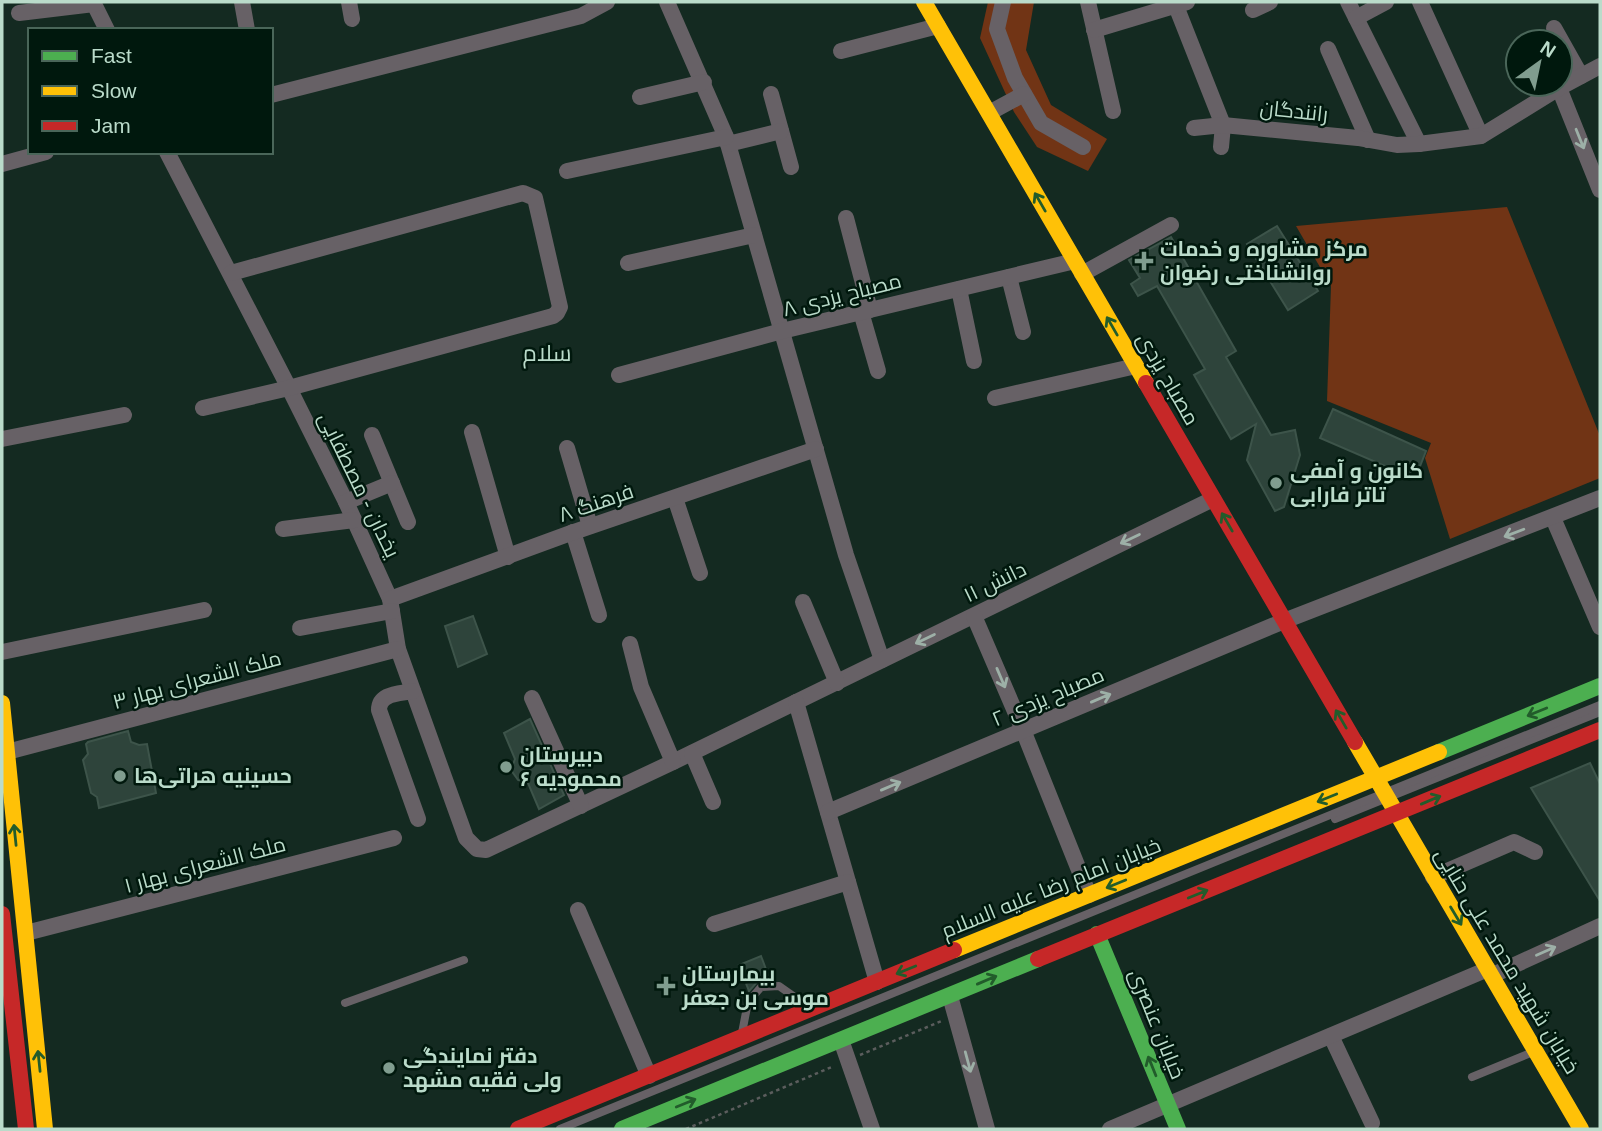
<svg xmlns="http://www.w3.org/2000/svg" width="1602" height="1131" font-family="Arial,Cairo,sans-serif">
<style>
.green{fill:#713415}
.building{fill:#2e443b;stroke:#3d544a;stroke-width:2}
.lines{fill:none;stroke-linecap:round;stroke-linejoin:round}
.path{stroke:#5b5d5d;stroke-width:2.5;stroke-dasharray:3.5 3.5;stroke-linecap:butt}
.lane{stroke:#676166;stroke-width:8}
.street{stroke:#676166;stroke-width:16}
.fast{stroke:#4caf50;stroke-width:16}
.slow{stroke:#ffc107;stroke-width:16}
.jam{stroke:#c62828;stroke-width:16}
.oneway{stroke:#9db0a7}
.oneway2{stroke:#225c2b}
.poi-dot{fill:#809d8f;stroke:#00180d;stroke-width:2.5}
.labels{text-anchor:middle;stroke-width:5;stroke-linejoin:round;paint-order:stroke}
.street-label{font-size:21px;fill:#badbca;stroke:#00180d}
.poi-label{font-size:21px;font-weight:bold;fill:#badbca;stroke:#00180d;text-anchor:start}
.neighbourhood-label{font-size:23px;fill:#badbca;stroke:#00180d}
</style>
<rect width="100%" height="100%" fill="#142a21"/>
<g class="green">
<polygon points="988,2 1034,2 1026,50 1051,105 1107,139 1088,171 1037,147 1014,112 980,38"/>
<polygon points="1507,207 1600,436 1600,478 1450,539 1425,458 1431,443 1327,401 1331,286 1296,226"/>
</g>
<g class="building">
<polygon points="1277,226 1318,291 1288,310 1247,244"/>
<polygon points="1171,237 1236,351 1226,357 1271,435 1295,430 1300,455 1284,507 1275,511 1247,460 1256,424 1231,439 1194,375 1205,369 1157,286 1138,296 1131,284 1140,278 1129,260"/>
<polygon points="1333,409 1426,451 1415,479 1320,438"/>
<polygon points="473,616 487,654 458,667 445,626"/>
<polygon points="530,719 564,795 539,809 528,783 518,780 511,770 515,759 504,733"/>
<polygon points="128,731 131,742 139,745 147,744 156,793 99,808 97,797 91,793 83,760 88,754 86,744 88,742"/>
<polygon points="1590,763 1600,784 1600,901 1531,788"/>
<polygon points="761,956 770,980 758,981 749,991 739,965"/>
</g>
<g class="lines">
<g class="path">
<polyline points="860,1055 944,1020"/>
<polyline points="686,1129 834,1066"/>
</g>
<g class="lane">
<polyline points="1335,819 1600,712"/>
<polyline points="345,1003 464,960"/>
<polyline points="742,1033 748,1002 761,987 779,986 806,1005"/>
<polyline points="1472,1077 1533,1052"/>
<polyline points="560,1129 1600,705"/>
</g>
<g class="street">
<polyline points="93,2 107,30"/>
<polyline points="242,2 247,30"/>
<polyline points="349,2 352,19"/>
<polyline points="667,2 726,137 846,555 882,660"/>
<polyline points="1003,2 997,29 1015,78 1041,123 1083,147"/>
<polyline points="1088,2 1113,111"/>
<polyline points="1348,2 1419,144"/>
<polyline points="1420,2 1481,136"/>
<polyline points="1176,6 1223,125 1221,147"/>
<polyline points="1253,10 1270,2"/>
<polyline points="19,13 94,4"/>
<polyline points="1356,18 1386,2"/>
<polyline points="1554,28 1581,76"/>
<polyline points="1094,30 1187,2"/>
<polyline points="1328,49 1368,140"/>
<polyline points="841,51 938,26"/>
<polyline points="1559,88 1600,190"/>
<polyline points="771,94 791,167"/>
<polyline points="271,95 581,16 607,2"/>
<polyline points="640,97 704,82"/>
<polyline points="989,113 1024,94"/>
<polyline points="1194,128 1223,125 1358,138 1397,145 1419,144 1481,136 1559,88 1600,66"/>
<polyline points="728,144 781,131"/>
<polyline points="167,152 289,388 346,502 390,599 398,649 466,838 477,849 486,850 673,762 1213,499"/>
<polyline points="2,164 46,152"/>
<polyline points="567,171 726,137"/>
<polyline points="846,218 870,310"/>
<polyline points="628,263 754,235"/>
<polyline points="1082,274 1171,225"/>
<polyline points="1009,277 1023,332"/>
<polyline points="959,289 974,361"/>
<polyline points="861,312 878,371"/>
<polyline points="619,375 782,331 1075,261"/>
<polyline points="995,398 1136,366"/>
<polyline points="203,408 289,388 553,316 557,313 560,307 535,198 523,193 231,273"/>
<polyline points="472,432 508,557"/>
<polyline points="372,435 408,522"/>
<polyline points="2,439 124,415"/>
<polyline points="567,448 590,526"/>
<polyline points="675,498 700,573"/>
<polyline points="346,502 392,483"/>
<polyline points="1553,518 1600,627"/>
<polyline points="283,529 354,520"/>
<polyline points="573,532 599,615"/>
<polyline points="390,599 568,534 816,449"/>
<polyline points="803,602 837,683"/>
<polyline points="974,616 1023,730 1089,895"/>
<polyline points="300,628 392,611"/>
<polyline points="630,644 641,687 673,762"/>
<polyline points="2,652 204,610"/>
<path d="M413 691C399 694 379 693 379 710L418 819"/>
<polyline points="532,698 581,806"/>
<polyline points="796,702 877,982"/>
<polyline points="7,752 398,649"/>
<polyline points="692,753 713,802"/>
<polyline points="828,812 1284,621 1600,498"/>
<polyline points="1433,877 1514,842 1535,852"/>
<polyline points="578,910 649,1076"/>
<polyline points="714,924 848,882"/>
<polyline points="26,933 394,838"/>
<polyline points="1493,975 1600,926"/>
<polyline points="950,996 987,1129"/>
<polyline points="1331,1036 1372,1123"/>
<polyline points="841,1040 872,1129"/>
<polyline points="1110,1129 1488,969"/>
</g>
<g class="fast">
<polyline points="1439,752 1600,686"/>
<polyline points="1097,934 1178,1129"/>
<polyline points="622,1129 1038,959"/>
</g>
<g class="slow">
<polyline points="924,2 1146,383"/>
<polyline points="2,703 45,1129"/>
<polyline points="1355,742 1581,1129"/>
<polyline points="954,950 1439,752"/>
</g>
<g class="jam">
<polyline points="1146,383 1355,742"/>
<polyline points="2,914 26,1129"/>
<polyline points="1038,959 1600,730"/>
<polyline points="518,1129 954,950"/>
</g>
</g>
<defs><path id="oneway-shaft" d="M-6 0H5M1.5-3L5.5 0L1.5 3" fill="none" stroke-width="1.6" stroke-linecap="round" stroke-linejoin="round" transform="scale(1.75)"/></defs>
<g class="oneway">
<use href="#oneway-shaft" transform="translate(1580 139) rotate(68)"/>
<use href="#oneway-shaft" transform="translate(1514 533) rotate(159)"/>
<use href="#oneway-shaft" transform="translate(1130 539) rotate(154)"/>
<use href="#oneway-shaft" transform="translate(925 639) rotate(154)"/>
<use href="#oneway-shaft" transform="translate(1001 678) rotate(67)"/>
<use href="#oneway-shaft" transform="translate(1101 698) rotate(-23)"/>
<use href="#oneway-shaft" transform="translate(891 786) rotate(-23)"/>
<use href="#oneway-shaft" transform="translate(1546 951) rotate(-24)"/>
<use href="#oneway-shaft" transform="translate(968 1062) rotate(75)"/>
</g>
<g class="oneway2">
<use href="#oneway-shaft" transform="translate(1040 202) rotate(-120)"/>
<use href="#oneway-shaft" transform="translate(1112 326) rotate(-120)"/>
<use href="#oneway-shaft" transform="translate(1227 522) rotate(-120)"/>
<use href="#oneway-shaft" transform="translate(1537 712) rotate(158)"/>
<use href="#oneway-shaft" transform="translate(1341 719) rotate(-120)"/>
<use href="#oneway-shaft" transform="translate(1327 798) rotate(158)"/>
<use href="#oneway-shaft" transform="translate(1431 800) rotate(-23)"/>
<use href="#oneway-shaft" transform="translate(15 835) rotate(-96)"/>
<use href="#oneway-shaft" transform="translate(1116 884) rotate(158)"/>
<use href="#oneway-shaft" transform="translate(1198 894) rotate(-22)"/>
<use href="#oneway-shaft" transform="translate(1456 916) rotate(59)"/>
<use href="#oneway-shaft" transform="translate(906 970) rotate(158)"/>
<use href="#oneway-shaft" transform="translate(987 980) rotate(-23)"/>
<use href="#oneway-shaft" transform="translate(39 1061) rotate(-96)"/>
<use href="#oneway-shaft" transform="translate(1152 1066) rotate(-112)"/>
<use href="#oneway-shaft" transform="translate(686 1103) rotate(-22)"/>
</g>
<g class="poi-dot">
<path d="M1140.5 250.5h7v7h7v7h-7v7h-7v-7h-7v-7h7z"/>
<circle cx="1276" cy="483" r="7"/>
<circle cx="506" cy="767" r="7"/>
<circle cx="120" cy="776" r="7"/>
<path d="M662.5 975.5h7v7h7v7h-7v7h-7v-7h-7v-7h7z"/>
<circle cx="389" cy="1068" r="7"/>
</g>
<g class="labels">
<g class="street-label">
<text transform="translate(1294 111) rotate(6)" y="7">رانندگان</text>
<text transform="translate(842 295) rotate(-14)" y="7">مصباح یزدی ۸</text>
<text transform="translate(1168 379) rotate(60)" y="7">مصباح یزدی</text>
<text transform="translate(359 485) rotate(64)" y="7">یخدان - مصطفایی</text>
<text transform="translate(596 503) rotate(-19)" y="7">فرهنگ ۸</text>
<text transform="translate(995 582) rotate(-26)" y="7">دانش ۱۱</text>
<text transform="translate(197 680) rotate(-15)" y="7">ملک الشعرای بهار ۳</text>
<text transform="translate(1048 697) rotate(-23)" y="7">مصباح یزدی ۲</text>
<text transform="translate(205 865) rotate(-15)" y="7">ملک الشعرای بهار ۱</text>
<text transform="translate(1051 888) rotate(-22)" y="7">خیابان امام رضا علیه السلام</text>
<text transform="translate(1507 961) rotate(59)" y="7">خیابان شهید محمد علی حنایی</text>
<text transform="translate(1157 1024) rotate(68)" y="7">خیابان عنصری</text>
</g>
<g class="poi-label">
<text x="1160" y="256">مرکز مشاوره و خدمات<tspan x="1160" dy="24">روانشناختی رضوان</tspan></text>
<text x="1290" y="478">کانون و آمفی<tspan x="1290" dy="24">تاتر فارابی</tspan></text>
<text x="520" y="762">دبیرستان<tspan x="520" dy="24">محمودیه ۶</tspan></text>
<text x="134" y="783">حسینیه هراتی‌ها</text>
<text x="682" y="981">بیمارستان<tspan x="682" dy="24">موسی بن جعفر</tspan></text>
<text x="403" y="1063">دفتر نمایندگی<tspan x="403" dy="24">ولی فقیه مشهد</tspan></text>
</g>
<g class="neighbourhood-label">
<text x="547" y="361">سلام</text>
</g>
</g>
<rect width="1602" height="1131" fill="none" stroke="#badbca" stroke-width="7"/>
<rect x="28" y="28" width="245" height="126" fill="#00180d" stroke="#4a6659" stroke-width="2"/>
<rect x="42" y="51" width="35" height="10" fill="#4caf50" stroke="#4a6659" stroke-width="2"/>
<text x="91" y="63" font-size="21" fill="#badbca">Fast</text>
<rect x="42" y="86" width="35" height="10" fill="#ffc107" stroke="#4a6659" stroke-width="2"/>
<text x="91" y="98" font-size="21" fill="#badbca">Slow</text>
<rect x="42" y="121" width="35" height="10" fill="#c62828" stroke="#4a6659" stroke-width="2"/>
<text x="91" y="133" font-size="21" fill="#badbca">Jam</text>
<g transform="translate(1539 63) rotate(33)"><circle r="33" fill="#00180d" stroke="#4a6659" stroke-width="2"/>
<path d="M0-5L12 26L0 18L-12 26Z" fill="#809d8f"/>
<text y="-10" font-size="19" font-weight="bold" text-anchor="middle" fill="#badbca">N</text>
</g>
</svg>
